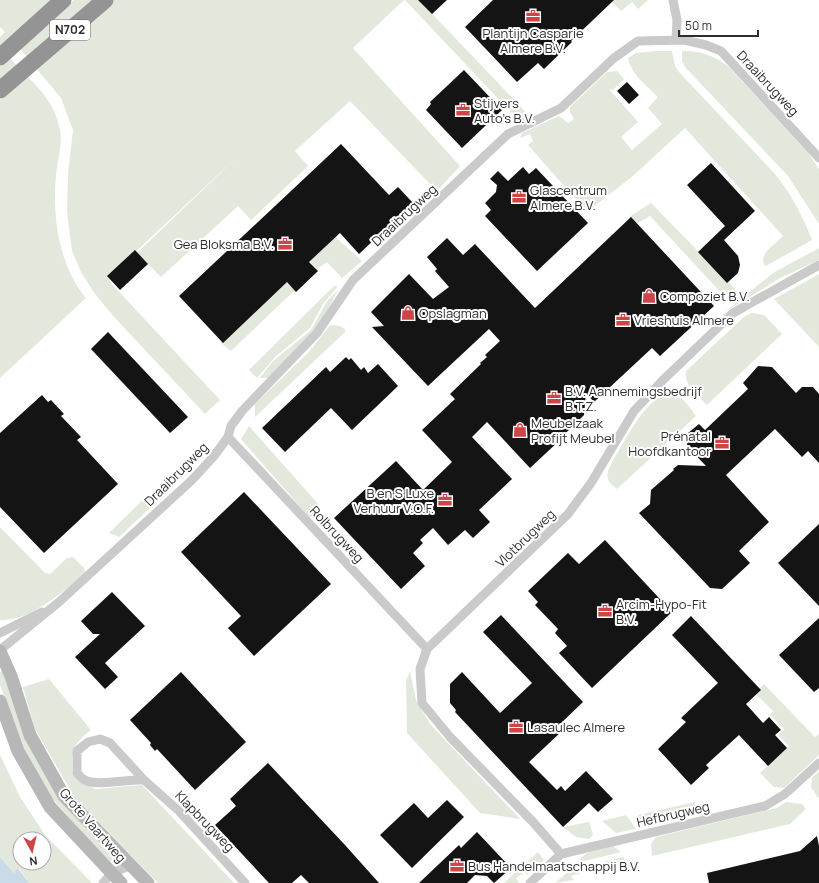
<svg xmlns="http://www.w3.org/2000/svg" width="819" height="883" font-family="Manrope,sans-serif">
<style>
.green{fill:#e2e9dc;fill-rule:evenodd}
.water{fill:#cadae6}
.building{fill:#141414}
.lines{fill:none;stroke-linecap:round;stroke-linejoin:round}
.street{stroke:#cacaca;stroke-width:9}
.secondary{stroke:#b7b7b7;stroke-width:13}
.highway{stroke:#949494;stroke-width:17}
.labels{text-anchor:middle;stroke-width:4;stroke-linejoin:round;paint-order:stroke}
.shield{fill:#fff;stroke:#6c6c6c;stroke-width:1}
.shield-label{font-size:12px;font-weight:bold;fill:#2d2d2d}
.poi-label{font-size:13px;fill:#2d2d2d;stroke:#fff;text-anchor:start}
.street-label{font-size:13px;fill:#2d2d2d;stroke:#fff}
</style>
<rect width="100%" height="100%" fill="#fff"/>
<g class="green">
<polygon points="0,0 56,0 0,49 0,37 5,32 0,27"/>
<polygon points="74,0 97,0 29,59 19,48"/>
<polygon points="114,0 404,0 353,48 460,166 439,189 432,186 350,101 295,151 308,166 251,220 238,206 161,277 137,253 237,157 116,270 109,281 220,400 205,414 115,318 95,294 81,272 72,251 67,212 68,174 73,130 61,98 36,68"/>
<polygon points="405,0 419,0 522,108 526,113 525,122 523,125"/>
<polygon points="611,0 648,0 638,9 632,2 621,11"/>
<path d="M655 51H672L675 66 679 72 775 174C792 195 802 215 812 240L766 266C755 256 777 243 783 236L685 128 634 175 587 212 528 145 533 141 530 134 520 138 522 133 559 116 568 123 574 119 570 112V107L607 72 617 71 624 79 613 90 609 89 638 122 621 137 632 150 662 124 648 108 658 97C647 86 631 74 628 58L636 53Z"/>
<path d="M682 51C700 50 715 56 729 67L809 154 819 169V224L788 176 685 67 682 61Z"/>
<polygon points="9,57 19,68 0,84 0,65"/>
<path d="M27 76C43 92 56 107 60 130 63 144 57 161 56 176 52 216 59 266 86 298L0 378V100Z"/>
<polygon points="651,203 735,289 725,297 650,216 636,224 629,217"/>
<polygon points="334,236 362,261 342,278 327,262 317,269 309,260"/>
<polygon points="819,248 819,260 780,278 725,312 773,273"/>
<polygon points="819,274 819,347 774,299"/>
<polygon points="285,281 295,290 231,351 220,342"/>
<polygon points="334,286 338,286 323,304 310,328 276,356 257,378 249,370"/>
<polygon points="338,290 319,326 268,378 260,378 272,362 311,330 327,301"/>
<path d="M752 313 764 315 782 334 707 405C696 394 685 388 686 371L745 316Z"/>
<polygon points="330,325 340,326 345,329 345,332 255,417 255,404 309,352"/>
<path d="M668 392C679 392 690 407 696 416L617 489C606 480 605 476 611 464 625 441 643 402 668 392Z"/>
<polygon points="249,426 320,506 310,518 241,439"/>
<polygon points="204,445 205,451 187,469 183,467 178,472 180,477 165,494 159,496 155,490"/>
<polygon points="148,495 152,502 152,506 119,537 109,533"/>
<path d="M0 527 45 573 50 574 67 558 73 557 84 568 85 573C66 590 27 623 0 620Z"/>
<polygon points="5,670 35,750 115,856 109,863 52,798 26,753 0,685 0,672"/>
<polygon points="410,671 416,700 430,724 520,819 480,813 407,733 406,681"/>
<path d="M49 679 91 730C73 745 72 747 72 772L84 784 96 789 142 785 234 883H158L75 798 35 729 23 687Z"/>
<polygon points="764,684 815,737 819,734 819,755 784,788 774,787 760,773 789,746 778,735 784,729 770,715 773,711 755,693"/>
<path d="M0 755 20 797 45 835 92 883H29L19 868 14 873 0 857ZM20 839H44V863H20Z"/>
<polygon points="819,771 819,797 818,798 811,787 812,778"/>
<polygon points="695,802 696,809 692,816 645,827 638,815"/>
<polygon points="786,802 802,804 806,809 790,824 652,856 651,844 656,837 777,808"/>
<polygon points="626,815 636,829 616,833 602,821"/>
<polygon points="589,822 593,835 589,839 576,837 563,827"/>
<polygon points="613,846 621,852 576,863 587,853"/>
<polygon points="538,852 544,860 527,875 525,872 516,878 519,883 504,883"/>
<polygon points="624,857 624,860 571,876 574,880 555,883 570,870"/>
</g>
<polygon class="water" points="0,857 14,873 18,868 29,883 0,883"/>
<g class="building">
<polygon points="418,0 447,0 432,14"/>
<polygon points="493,0 614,0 571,41 572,42 544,69 538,63 517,82 465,27"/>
<polygon points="464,70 502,110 462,148 426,110 431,104 430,102"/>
<polygon points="627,82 639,95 629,104 617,91"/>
<polygon points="341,144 389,195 398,187 413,203 359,254 340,233 309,262 318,271 296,292 287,282 223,343 179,296"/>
<polygon points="711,163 755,211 724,240 738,256 740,265 738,273 727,283 698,252 725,226 687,185"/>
<polygon points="523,167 529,174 536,168 588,223 537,271 485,216 491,210 485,203 496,192 497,185 490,179 498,171 508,181"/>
<polygon points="631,217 714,306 660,356 652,348 594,402 586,393 584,415 579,420 579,422 558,439 559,441 530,468 487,422 472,437 512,479 479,510 490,522 473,538 465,530 448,545 433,528 420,540 423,543 413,553 425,566 401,589 334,518 396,461 423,490 452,462 422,430 455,399 450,394 481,364 480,363 487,357 485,355 500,341 489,329 428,386 372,327 384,326 371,312 409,274 433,299 449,287 435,271 437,269 427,257 447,238 463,255 475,244 535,308"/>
<polygon points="135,250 148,264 120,290 107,276"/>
<polygon points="108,332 188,417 170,433 91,349"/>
<polygon points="346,357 349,360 351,358 361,370 364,367 368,373 378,364 398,386 352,430 331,408 285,452 262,428 326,367 330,372"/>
<polygon points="758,366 772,367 796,393 802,387 813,387 819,394 819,463 808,451 802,457 775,429 726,475 769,522 739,551 750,563 722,589 710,588 639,513 650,504 651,490 674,470 673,469 678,465 706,466 687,446 688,433 699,424 705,430 748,389 743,383"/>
<polygon points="42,395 48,402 51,400 64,414 61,416 81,437 77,440 118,484 44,553 0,507 0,433"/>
<polygon points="244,492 331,584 254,656 228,628 241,616 181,552"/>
<polygon points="819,524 819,606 778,563"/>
<polygon points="605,540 672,612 592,688 559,653 567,646 555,633 558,629 535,605 538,602 528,591 568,553 579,564"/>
<polygon points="112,592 145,626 105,663 118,677 105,689 75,657 100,634 93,634 81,621"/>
<polygon points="501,615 583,702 557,727 561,732 529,762 557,790 561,786 565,791 586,771 613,799 598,812 589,803 563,827 455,712 456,710 450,703 450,684 462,672 500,713 532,683 483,632"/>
<polygon points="691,616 761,690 746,704 763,723 769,717 781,730 775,735 787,748 768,766 739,735 706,765 709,768 691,785 658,749 686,722 681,718 718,683 672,635"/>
<polygon points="819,618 819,688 814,692 779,655"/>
<polygon points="181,672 246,742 195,790 157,749 155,751 150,745 151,743 130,720"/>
<polygon points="268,763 345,845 379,883 309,883 301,875 292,883 269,883 215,825 236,806 230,799"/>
<polygon points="447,800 464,817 412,868 380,835 414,803 428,818"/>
<polygon points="477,832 511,868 494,883 487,876 475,875 467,883 419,883 459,845 461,848"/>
<polygon points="817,836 819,846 819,883 709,883 707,873 800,851"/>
</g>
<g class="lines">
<g class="street">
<polyline points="673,0 677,20 676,40"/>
<polyline points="228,437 427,649"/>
<polyline points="0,633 42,612"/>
<polyline points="0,650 59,602 192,480 214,456 228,437 231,426 242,411 317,333 353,280 508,134 561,108 614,58 638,41 684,40 706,45 721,51 819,158"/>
<path d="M144 780C128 779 100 786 87 781 83 780 80 776 77 773V751L88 742 100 739 110 743 144 780 179 811 245 883"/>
<polyline points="561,854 533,822 450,737 422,703 420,669 427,649 568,514 591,483 634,411 663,380 733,313 819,265"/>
<polyline points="103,883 112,873 129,866"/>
<polyline points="530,883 561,854 765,806 785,794 819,763"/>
</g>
<g class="secondary">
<polyline points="0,651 11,676 30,735 64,796 148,883"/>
<polyline points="0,701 18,751 50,807 121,883"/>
</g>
<g class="highway">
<polyline points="0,57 63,0"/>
<polyline points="0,90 105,0"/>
</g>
</g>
<defs>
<symbol id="office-bare" viewBox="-9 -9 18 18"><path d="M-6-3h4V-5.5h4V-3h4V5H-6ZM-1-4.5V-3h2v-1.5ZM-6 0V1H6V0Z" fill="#ce4548" stroke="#fff" stroke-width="2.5" paint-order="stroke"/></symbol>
<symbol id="shop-bare" viewBox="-9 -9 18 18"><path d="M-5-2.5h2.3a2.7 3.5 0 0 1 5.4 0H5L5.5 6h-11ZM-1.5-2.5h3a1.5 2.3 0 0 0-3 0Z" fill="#ce4548" stroke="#fff" stroke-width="2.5" paint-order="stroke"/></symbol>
</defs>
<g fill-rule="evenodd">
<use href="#office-bare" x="523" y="6" width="20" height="20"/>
<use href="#office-bare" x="453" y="100" width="20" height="20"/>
<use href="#office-bare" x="509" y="187" width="20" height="20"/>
<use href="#office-bare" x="275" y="234" width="20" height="20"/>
<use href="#shop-bare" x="639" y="286" width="20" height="20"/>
<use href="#shop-bare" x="398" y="303" width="20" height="20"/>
<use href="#office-bare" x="613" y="310" width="20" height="20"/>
<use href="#office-bare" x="544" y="388" width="20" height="20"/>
<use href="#shop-bare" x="510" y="420" width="20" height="20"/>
<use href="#office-bare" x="712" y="433" width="20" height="20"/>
<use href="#office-bare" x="435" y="490" width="20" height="20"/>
<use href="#office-bare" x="595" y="601" width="20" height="20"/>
<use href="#office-bare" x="506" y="717" width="20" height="20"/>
<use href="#office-bare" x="447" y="856" width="20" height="20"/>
</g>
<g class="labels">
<rect class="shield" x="50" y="20" width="40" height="20" rx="3"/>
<g class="shield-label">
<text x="70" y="34">N702</text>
</g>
<g class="poi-label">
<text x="533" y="38" text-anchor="middle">Plantijn Casparie<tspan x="533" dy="15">Almere B.V.</tspan></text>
<text x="474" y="108">Stijvers<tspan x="474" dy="15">Auto's B.V.</tspan></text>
<text x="530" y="195">Glascentrum<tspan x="530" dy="15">Almere B.V.</tspan></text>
<text x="274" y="249" text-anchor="end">Gea Bloksma B.V.</text>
<text x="660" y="301">Compoziet B.V.</text>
<text x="419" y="318">Opslagman</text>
<text x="634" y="325">Vrieshuis Almere</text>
<text x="565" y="396">B.V. Aannemingsbedrijf<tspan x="565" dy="15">B.T.Z.</tspan></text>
<text x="531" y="428">Meubelzaak<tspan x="531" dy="15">Profijt Meubel</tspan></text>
<text x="711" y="441" text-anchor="end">Prénatal<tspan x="711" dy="15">Hoofdkantoor</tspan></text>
<text x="434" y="498" text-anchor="end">B en S Luxe<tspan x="434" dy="15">Verhuur V.O.F.</tspan></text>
<text x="616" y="609">Arcim-Hypo-Fit<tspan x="616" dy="15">B.V.</tspan></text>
<text x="527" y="732">Lasaulec Almere</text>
<text x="468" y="871">Bus Handelmaatschappij B.V.</text>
</g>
<g class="street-label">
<text transform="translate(768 83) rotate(47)" y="5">Draaibrugweg</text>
<text transform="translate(404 215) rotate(-43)" y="5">Draaibrugweg</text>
<text transform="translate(176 474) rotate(-45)" y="5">Draaibrugweg</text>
<text transform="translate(337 534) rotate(47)" y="5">Rolbrugweg</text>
<text transform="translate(525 538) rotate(-44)" y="5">Vlotbrugweg</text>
<text transform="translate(673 814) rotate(-13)" y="5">Hefbrugweg</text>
<text transform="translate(205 821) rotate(46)" y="5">Klapbrugweg</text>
<text transform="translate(93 825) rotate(49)" y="5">Grote Vaartweg</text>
</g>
</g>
<g transform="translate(32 851) rotate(172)"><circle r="19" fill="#ffffff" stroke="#ababab"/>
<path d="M0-3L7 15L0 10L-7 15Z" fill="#ce4548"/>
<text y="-6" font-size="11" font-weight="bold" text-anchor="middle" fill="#2d2d2d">N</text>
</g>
<path d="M679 30v6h79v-6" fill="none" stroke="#2d2d2d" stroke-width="2"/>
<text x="685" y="30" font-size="12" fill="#2d2d2d" stroke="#ffffff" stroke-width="3" paint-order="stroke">50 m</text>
</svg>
